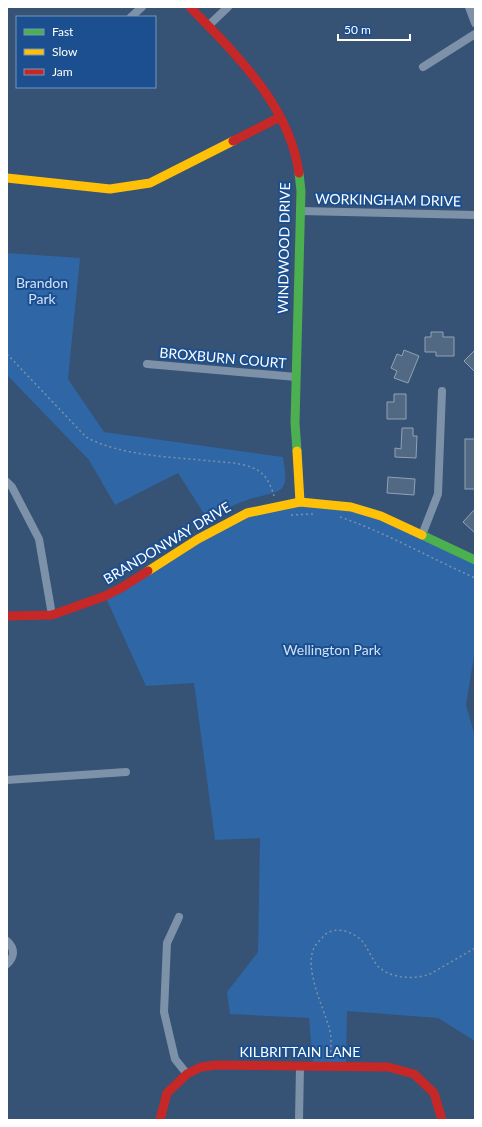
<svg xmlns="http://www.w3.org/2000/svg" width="482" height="1127" font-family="Lato,sans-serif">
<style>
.green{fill:#2f66a5}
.building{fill:#526984;stroke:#92a2b6}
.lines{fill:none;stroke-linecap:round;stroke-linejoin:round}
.path{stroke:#7d92a8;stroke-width:1.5;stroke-dasharray:2 3;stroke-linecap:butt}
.street{stroke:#7d92a8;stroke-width:8}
.fast{stroke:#4caf50;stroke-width:9}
.slow{stroke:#ffc107;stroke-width:9}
.jam{stroke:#c62828;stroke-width:9}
.labels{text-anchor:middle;stroke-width:4;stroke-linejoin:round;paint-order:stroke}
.street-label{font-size:14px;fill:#fff;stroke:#1b4f8f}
.park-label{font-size:14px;fill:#cfe3fa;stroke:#1b4f8f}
</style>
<rect width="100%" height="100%" fill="#365274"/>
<g class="green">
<path d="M7 253 80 258 68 379 104 432 283 457C284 465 287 478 284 485 280 493 272 493 265 495 244 500 225 508 208 520L178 473 115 505 89 460 7 375Z"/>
<polygon points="292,503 351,507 475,560 475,650 466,705 475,736 475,1041 438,1018 347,1011 346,1066 313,1066 309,1018 230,1014 227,992 258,952 260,838 215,840 194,683 146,686 105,596 247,513"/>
</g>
<g class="building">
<polygon points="431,332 443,332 443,337 454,337 454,356 436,356 436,352 425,352 425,337 431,337"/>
<polygon points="404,350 419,356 408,383 394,378 397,371 391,368 397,354 402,356"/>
<polygon points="475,350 475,372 464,361"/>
<polygon points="394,394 406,394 406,419 387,419 387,402 394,402"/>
<polygon points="402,428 413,428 413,436 417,436 416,458 395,457 395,448 401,449"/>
<rect x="465" y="439" width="10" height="50"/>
<polygon points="388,477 415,479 414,495 387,493"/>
<polygon points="475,509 475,533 463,522"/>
</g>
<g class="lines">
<g class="path">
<path d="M7 354 86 437C120 456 173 457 211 461 224 462 242 463 253 468 265 472 271 485 274 496"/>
<polyline points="291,515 313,514"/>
<path d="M340 517C387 533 430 558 475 578"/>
<path d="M330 1057C331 1047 332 1037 329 1027 323 1007 304 968 314 948 316 944 319 941 322 938 331 925 352 930 362 941 368 948 371 957 376 964 388 979 414 980 430 974L475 948"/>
</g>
<g class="street">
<polyline points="469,7 475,23"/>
<polyline points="131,17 142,7"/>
<polyline points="208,26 228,7"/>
<polyline points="423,67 475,34"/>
<polyline points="301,211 475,215"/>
<polyline points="147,364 296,377"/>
<polyline points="7,482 12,487 39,539 52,615"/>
<polyline points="422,535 438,494 442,391"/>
<polyline points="7,780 126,772"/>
<polyline points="179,917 167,943 164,1012 175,1059 187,1074"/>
<path d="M7 941C15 948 15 957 7 964"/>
<polyline points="299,1120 300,1066"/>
</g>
<g class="fast">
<polyline points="297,451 295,423 301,191 299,173"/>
<polyline points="422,535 475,560"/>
</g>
<g class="slow">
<polyline points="7,178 110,189 150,183 233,141"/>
<polyline points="297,451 300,502"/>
<polyline points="148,571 198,539 247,513 300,502 351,507 381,516 422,535"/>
</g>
<g class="jam">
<path d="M190 7C236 55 289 104 299 173"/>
<polyline points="233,141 280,117"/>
<polyline points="7,616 52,615 105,596 121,588 148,571"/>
<polyline points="160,1120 167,1093 187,1074 201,1067 216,1065 388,1067 414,1074 434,1093 442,1120"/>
</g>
</g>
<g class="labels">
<g class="street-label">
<text transform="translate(388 200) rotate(1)" y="5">WORKINGHAM DRIVE</text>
<text transform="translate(284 248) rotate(-89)" y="5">WINDWOOD DRIVE</text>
<text transform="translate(223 358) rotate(5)" y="5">BROXBURN COURT</text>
<text transform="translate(167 543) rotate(-31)" y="5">BRANDONWAY DRIVE</text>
<text x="300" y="1057">KILBRITTAIN LANE</text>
</g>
<g class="park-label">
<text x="42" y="288">Brandon<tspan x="42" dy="16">Park</tspan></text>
<text x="332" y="655">Wellington Park</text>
</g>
</g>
<rect width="482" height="1127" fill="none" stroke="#ffffff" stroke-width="16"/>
<rect x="16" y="16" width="140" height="72" fill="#1b4f8f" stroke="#7695bc"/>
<rect x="24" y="29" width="20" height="6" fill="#4caf50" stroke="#7695bc"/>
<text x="52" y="36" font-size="12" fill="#ffffff">Fast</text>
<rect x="24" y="49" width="20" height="6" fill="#ffc107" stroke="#7695bc"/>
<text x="52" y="56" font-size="12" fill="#ffffff">Slow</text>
<rect x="24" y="69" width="20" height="6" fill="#c62828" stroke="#7695bc"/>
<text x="52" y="76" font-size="12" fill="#ffffff">Jam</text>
<path d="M338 34v6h72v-6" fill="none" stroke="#ffffff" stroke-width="2"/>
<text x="344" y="34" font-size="12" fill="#ffffff" stroke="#1b4f8f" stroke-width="3" paint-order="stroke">50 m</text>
</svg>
